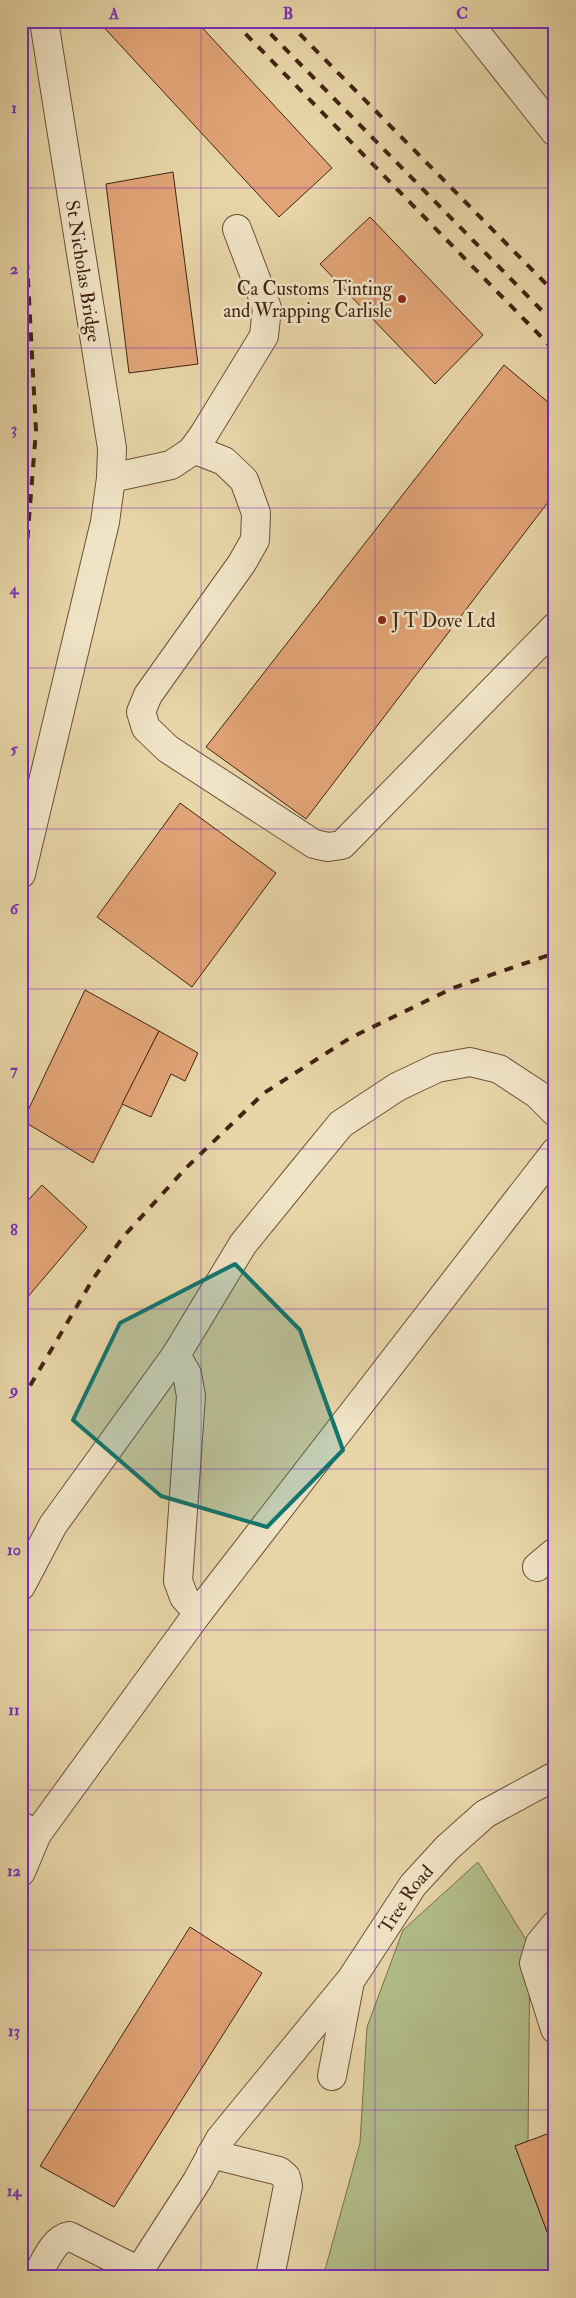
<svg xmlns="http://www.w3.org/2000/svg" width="576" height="2298" font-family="'IM FELL Double Pica',serif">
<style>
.green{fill:#b2be8b;stroke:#7a704e}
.building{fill:#e1a476;stroke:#422312}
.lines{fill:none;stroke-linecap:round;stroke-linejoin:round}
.minor-casing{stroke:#6c5038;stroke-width:30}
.minor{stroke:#f0e4c6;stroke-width:28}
.rail{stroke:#422312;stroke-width:4;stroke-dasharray:9 9;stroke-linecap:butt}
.marked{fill:#0f766e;fill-opacity:0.2;stroke:#0f766e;stroke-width:4;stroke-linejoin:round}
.grid{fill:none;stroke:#7b2cbf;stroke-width:1;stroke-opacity:0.55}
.poi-dot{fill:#8f2418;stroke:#f0e4c6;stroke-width:2}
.labels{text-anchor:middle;stroke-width:5;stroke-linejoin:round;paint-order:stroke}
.street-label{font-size:19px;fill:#422312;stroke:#f0e4c6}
.poi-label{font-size:19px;fill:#422312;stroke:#f0e4c6;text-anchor:end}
.neatline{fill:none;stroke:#7b2cbf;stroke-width:2}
.grid-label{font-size:16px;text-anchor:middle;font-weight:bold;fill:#7b2cbf}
</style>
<rect width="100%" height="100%" fill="#e8d6a8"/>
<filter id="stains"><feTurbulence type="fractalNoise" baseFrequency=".004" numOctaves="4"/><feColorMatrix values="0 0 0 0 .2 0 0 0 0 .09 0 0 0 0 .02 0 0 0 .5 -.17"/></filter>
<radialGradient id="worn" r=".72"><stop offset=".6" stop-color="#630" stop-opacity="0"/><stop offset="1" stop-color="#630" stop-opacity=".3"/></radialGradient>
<polygon class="green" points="478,1862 530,1946 528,2141 515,2146 555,2253 555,2275 323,2277 360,2143 367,2027 403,1930"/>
<g class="building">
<polygon points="98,21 196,21 332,168 279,217"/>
<polygon points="173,172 198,364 129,373 106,184"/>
<polygon points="370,217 483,335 435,384 320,264"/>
<polygon points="504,365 555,408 555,493 306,819 206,747"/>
<polygon points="180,803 276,873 192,987 97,917"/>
<polygon points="85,990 159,1031 93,1163 23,1121"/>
<polygon points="159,1031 198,1053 185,1081 171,1074 151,1117 122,1104"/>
<polygon points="42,1185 87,1227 21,1305 21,1208"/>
<polygon points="190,1927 262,1973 114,2207 40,2166"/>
<polygon points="555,2131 555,2253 515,2146"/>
</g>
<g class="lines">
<defs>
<g id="minor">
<polyline points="467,21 555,132"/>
<polyline points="193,449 224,461 244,480 256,513 255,540 242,563 148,695 141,712 146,728 168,749 314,844 328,847 342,845 555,627"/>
<polyline points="111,478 171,465 192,451 204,434 264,336 267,308 237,229"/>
<polyline points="21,874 105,522 111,478 112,448 44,21"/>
<polyline points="537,1567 555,1552"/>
<polyline points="21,1586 53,1525 176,1355"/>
<polyline points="198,1613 184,1597 178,1581 191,1396 187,1374 176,1355 243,1244 304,1169 341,1124 397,1087 437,1068 470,1062 499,1069 537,1094 555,1112"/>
<polyline points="21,1826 37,1834 198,1613 555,1152"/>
<polyline points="21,1872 37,1834"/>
<polyline points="555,1925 540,1943 534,1963 555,2029"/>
<path id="s1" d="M332 2076 350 1981 413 1885 447 1848 485 1814 555 1776"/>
<polyline points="211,2154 279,2171 286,2177 288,2186 270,2277"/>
<path d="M36 2277C44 2264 53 2239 69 2236L139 2271 145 2277"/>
<polyline points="135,2277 197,2181 220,2139 348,1983"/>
</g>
</defs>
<use href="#minor" class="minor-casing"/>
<use href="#minor" class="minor"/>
<g class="rail">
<polyline points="233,21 555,351"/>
<polyline points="258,21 555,324"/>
<polyline points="287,21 555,293"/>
<polyline points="21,207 25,224 36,430 21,620"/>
<polyline points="21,1401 93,1279 123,1237 186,1168 264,1093 350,1038 453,988 555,953"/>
</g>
</g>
<path class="marked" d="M235 1264 300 1330 343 1450 267 1527 161 1496 73 1420 120 1323Z"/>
<path class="grid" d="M201 21V2277M375 21V2277M21 188H555M21 348H555M21 508H555M21 668H555M21 829H555M21 989H555M21 1149H555M21 1309H555M21 1469H555M21 1630H555M21 1790H555M21 1950H555M21 2110H555"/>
<g class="poi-dot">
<circle cx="402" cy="299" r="5"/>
<circle cx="382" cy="620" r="5"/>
</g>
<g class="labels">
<g class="street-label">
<text transform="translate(84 271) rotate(81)" y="7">St Nicholas Bridge</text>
<text dy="7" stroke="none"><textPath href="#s1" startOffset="196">Tree Road</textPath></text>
</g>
<g class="poi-label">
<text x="392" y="295">Ca Customs Tinting<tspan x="392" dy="22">and Wrapping Carlisle</tspan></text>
<text x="392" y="627" text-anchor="start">J T Dove Ltd</text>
</g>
</g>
<rect width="576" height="2298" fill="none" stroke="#e8d6a8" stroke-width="55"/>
<rect x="28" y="28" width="520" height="2242" class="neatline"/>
<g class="grid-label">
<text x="114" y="19">A</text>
<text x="288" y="19">B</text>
<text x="462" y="19">C</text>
<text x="14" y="113">1</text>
<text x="14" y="274">2</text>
<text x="14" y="434">3</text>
<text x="14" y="594">4</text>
<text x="14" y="754">5</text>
<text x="14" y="914">6</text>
<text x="14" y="1075">7</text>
<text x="14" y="1235">8</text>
<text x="14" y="1395">9</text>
<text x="14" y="1555">10</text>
<text x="14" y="1715">11</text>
<text x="14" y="1876">12</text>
<text x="14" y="2036">13</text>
<text x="14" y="2196">14</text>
</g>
<rect width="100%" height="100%" filter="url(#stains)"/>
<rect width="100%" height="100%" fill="url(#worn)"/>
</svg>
